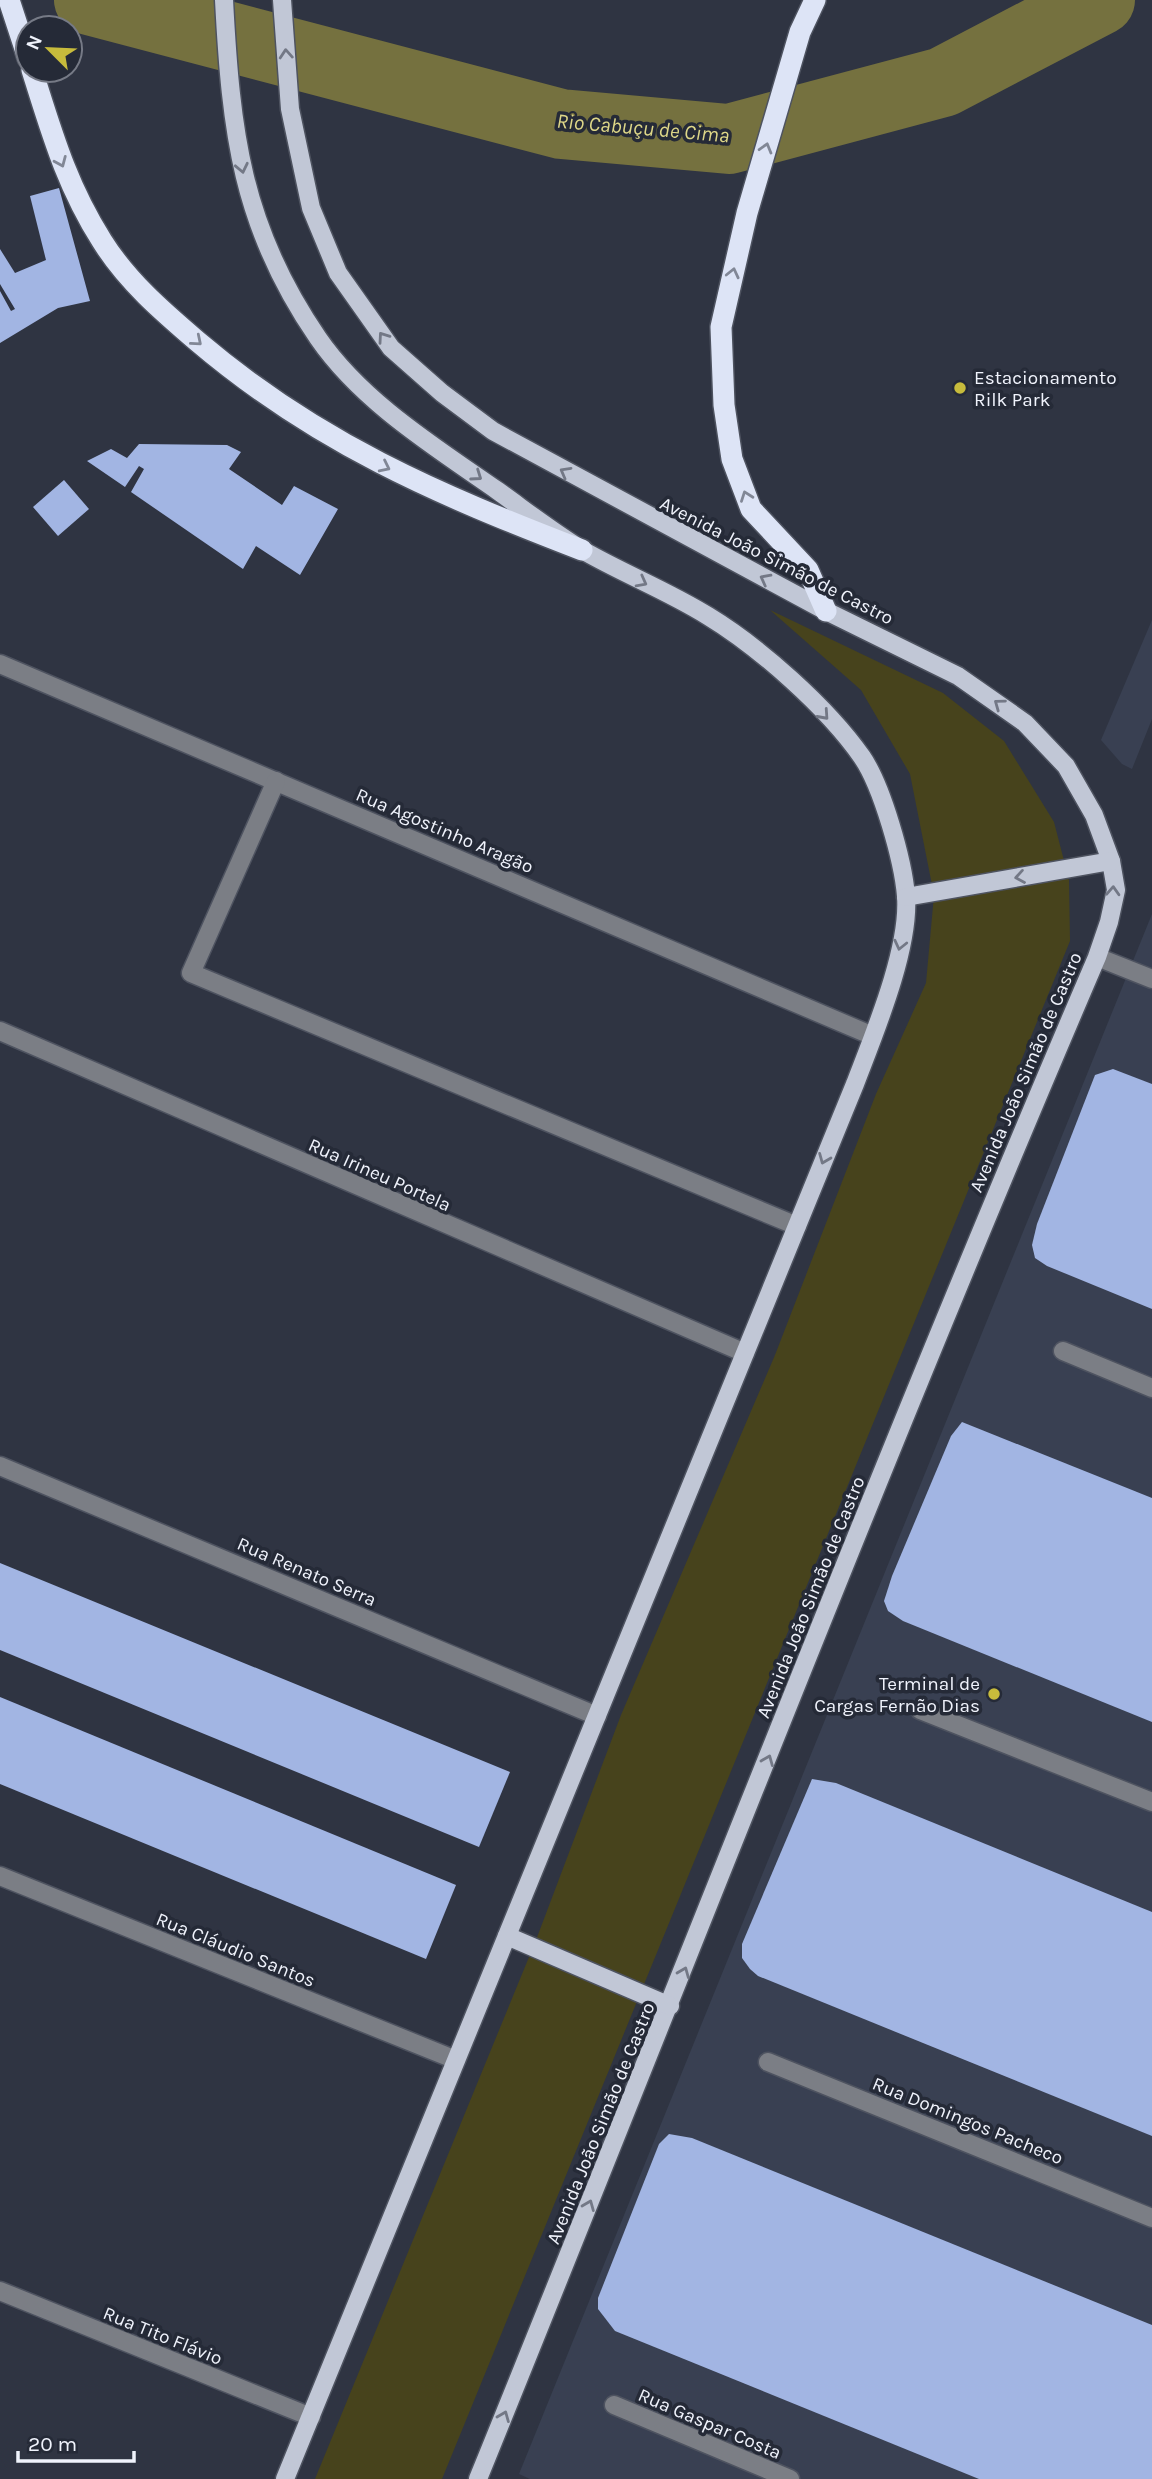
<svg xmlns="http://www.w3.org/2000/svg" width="1152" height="2479" font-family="Karla,sans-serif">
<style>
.built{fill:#394052}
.green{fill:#47431c}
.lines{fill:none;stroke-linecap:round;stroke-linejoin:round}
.river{stroke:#75713f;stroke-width:70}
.building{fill:#a2b5e3}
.minor-casing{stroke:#4e5360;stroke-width:21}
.major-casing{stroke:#4e5360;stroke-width:21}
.highway-casing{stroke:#4e5360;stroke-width:24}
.minor{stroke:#7b7e85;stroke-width:18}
.major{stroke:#c1c7d6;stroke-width:18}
.highway{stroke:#dde4f6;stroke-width:21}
.oneway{stroke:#737886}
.oneway2{stroke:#818796}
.poi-dot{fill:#c7bb3c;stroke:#252a37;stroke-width:2.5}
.labels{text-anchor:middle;stroke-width:7;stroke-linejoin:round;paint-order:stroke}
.poi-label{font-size:19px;fill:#f0f3fc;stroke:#252a37;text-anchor:start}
.street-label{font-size:19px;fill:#f0f3fc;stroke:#252a37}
.water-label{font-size:21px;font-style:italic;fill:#ded788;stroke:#252a37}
</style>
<rect width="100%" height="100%" fill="#2f3442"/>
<g class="built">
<polygon points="1152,620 1152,719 1132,769 1122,764 1101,740"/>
<polygon points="1152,914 1152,2479 530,2479 519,2474"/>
</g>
<polygon class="green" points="770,610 943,693 1004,741 1054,822 1069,880 1070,941 442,2479 315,2479 536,1940 621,1715 775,1355 876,1094 926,983 934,895 910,774 861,690"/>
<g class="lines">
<polyline class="river" points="89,0 561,124 729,139 943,82 1100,0"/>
</g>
<g class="building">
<polygon points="59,188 90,301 58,308 0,343 0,291 11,311 15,309 0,284 0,249 15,273 46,260 30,196"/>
<polygon points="139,444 227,445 241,452 229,469 282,505 294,486 338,509 300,575 256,546 243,569 131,492 144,469 139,466 125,487 87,461 111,449 127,458"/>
<polygon points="64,480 89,509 58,536 33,507"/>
<polygon points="1113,1069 1152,1084 1152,1309 1047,1266 1035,1258 1032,1245 1037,1224 1095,1075"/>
<polygon points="962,1422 1152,1498 1152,1722 903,1621 888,1611 884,1601 892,1576 951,1436"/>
<polygon points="0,1563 510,1772 479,1847 0,1650"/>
<polygon points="0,1697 456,1885 426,1959 0,1784"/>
<polygon points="812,1779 836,1783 1152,1912 1152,2136 758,1976 750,1969 742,1958 742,1944"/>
<polygon points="669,2134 692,2138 1152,2325 1152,2479 979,2479 615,2331 598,2309 598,2298 659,2144"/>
</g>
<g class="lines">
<defs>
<g id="minor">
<polyline points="0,664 873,1036"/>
<polyline points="276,781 191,973 797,1226"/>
<polyline points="1097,957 1152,979"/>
<polyline points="0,1031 745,1353"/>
<polyline points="1063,1351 1152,1388"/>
<polyline points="0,1466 597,1716"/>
<polyline points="920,1710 1152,1802"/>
<polyline points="0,1876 456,2060"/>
<polyline points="768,2062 1152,2218"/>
<polyline points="0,2291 311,2417"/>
<polyline points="614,2405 790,2479"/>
</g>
<g id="major">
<path d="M224 0C231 131 241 226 318 338 362 402 435 447 498 491 526 511 554 533 584 551 624 574 668 591 708 616 759 647 827 707 862 757 882 786 903 860 906 896 910 949 874 1034 855 1084L285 2479"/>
<path d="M282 0 290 109 311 208 338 273 391 348 442 393 493 431 826 611 958 676 1025 723 1066 766 1094 815 1111 861 1116 890 1109 922 1097 957C881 1460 684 1972 478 2479"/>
<polyline points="906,897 1111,861"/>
<polyline points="507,1936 670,2006"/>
</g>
<g id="highway">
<polyline points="9,0 28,58"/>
<polyline points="815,0 800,32 747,213 721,327 724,405 732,459 751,509 808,570 826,611"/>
<path d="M32 70C52 133 66 184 102 241 127 281 162 311 197 341 317 443 437 494 582 550"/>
</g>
</defs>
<use href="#minor" class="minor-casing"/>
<use href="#major" class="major-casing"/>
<use href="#highway" class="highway-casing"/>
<use href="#minor" class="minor"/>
<use href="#major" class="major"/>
<use href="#highway" class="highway"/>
</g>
<defs><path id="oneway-chevron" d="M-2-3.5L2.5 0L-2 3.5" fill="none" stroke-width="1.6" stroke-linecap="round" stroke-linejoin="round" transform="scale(1.75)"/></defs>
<g class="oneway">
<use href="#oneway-chevron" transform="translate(286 54) rotate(-94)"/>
<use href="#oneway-chevron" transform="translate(242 168) rotate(78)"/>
<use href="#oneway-chevron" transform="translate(383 337) rotate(-125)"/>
<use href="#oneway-chevron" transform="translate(565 472) rotate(-151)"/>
<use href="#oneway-chevron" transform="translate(477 476) rotate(35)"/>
<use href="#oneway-chevron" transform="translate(765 579) rotate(-152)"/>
<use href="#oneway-chevron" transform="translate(642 582) rotate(28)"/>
<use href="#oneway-chevron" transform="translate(999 704) rotate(-144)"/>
<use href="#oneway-chevron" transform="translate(824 715) rotate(48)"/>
<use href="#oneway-chevron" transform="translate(1020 877) rotate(170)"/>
<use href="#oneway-chevron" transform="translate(1113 891) rotate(-87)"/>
<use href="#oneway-chevron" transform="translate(900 945) rotate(103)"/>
<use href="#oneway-chevron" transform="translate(824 1159) rotate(112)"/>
<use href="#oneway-chevron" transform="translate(768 1760) rotate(-68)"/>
<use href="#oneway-chevron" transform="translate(684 1972) rotate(-68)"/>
<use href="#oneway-chevron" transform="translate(589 2205) rotate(-68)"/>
<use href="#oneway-chevron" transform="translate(504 2416) rotate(-68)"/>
</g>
<g class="oneway2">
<use href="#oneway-chevron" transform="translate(766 148) rotate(-74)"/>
<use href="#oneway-chevron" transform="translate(61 162) rotate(67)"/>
<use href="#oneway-chevron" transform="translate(733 273) rotate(-77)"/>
<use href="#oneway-chevron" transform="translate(197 341) rotate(40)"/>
<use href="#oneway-chevron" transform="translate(385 467) rotate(26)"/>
<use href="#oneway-chevron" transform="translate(746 496) rotate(-110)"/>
</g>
<g class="poi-dot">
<circle cx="960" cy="388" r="7"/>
<circle cx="994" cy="1694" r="7"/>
</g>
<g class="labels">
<g class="poi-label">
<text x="974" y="384">Estacionamento<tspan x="974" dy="22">Rilk Park</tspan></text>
<text x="980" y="1690" text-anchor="end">Terminal de<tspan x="980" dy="22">Cargas Fernão Dias</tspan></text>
</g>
<g class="street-label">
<text transform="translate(777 560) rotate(27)" y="7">Avenida João Simão de Castro</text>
<text transform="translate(445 830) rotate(23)" y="7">Rua Agostinho Aragão</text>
<text transform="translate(1025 1072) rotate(-67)" y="7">Avenida João Simão de Castro</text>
<text transform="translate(380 1174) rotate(24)" y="7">Rua Irineu Portela</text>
<text transform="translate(307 1571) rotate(23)" y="7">Rua Renato Serra</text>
<text transform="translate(810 1597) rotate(-68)" y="7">Avenida João Simão de Castro</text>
<text transform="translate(236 1949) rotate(22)" y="7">Rua Cláudio Santos</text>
<text transform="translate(968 2120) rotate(22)" y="7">Rua Domingos Pacheco</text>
<text transform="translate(600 2123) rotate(-68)" y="7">Avenida João Simão de Castro</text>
<text transform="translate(163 2335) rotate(22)" y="7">Rua Tito Flávio</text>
<text transform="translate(710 2423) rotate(23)" y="7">Rua Gaspar Costa</text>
</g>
<g class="water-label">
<text transform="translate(643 128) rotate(5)" y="7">Rio Cabuçu de Cima</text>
</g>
</g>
<g transform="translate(49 49) rotate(294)"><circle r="33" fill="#252a37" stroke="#767a86" stroke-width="2"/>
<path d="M0-5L12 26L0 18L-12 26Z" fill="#c7bb3c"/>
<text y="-10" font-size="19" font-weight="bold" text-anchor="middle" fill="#f0f3fc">N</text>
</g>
<path d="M18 2451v10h116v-10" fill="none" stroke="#f0f3fc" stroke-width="3.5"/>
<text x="28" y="2451" font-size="21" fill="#f0f3fc" stroke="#252a37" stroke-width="5" paint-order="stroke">20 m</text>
</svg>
